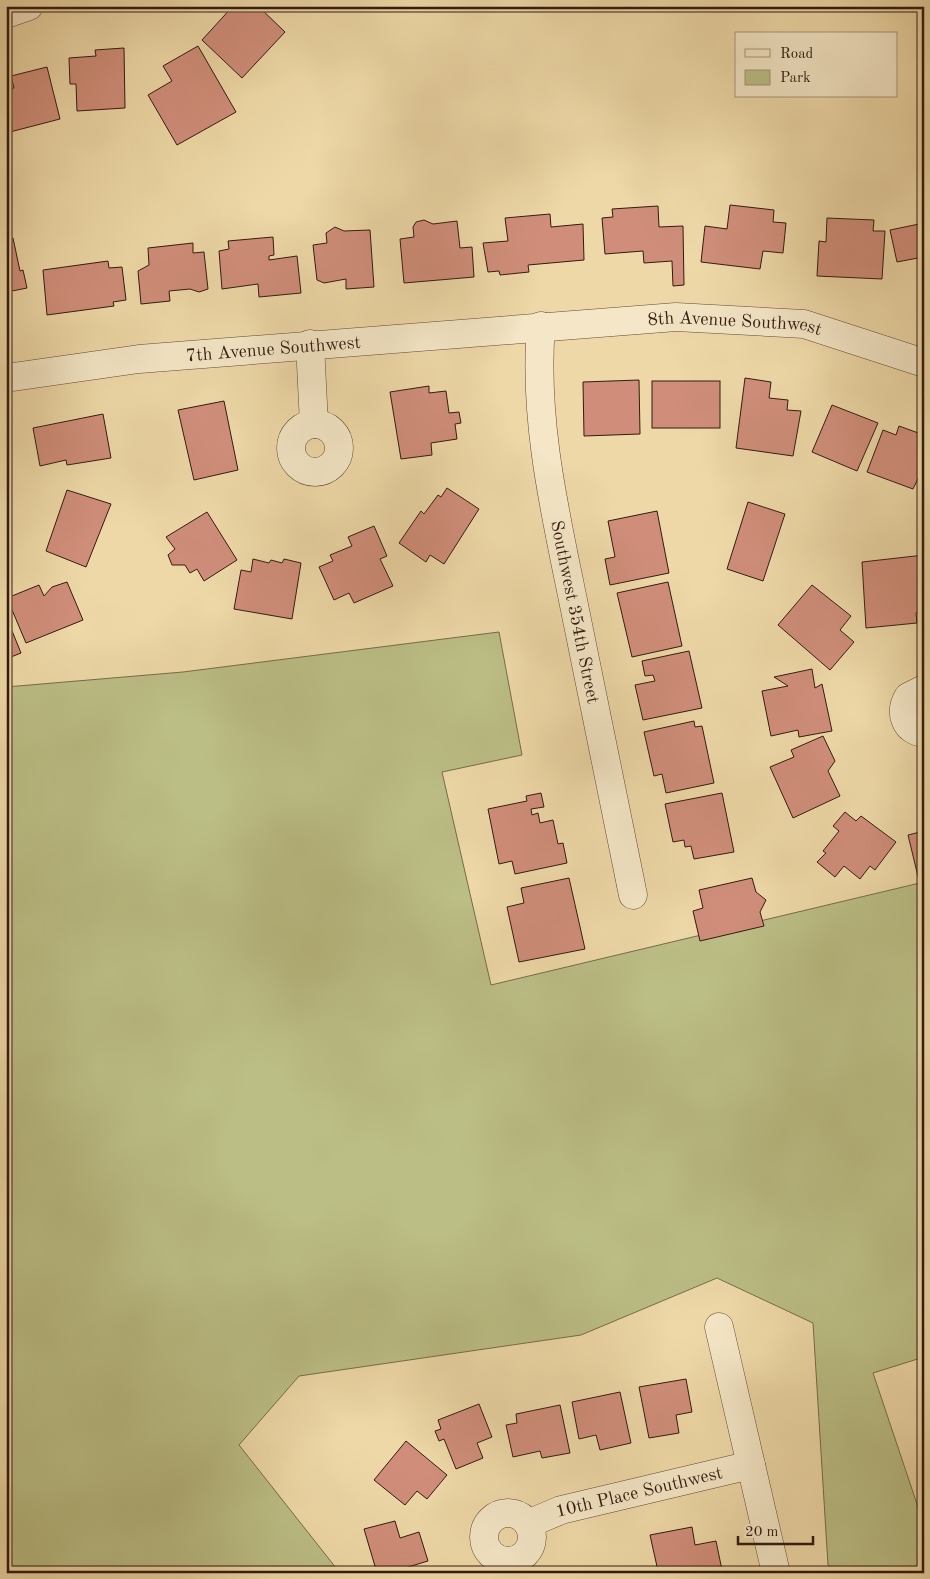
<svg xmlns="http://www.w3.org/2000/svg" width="930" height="1579" font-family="'Old Standard TT',serif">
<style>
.green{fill:#bbbe85;stroke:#766c4a}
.building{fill:#d08e7a;stroke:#321b10}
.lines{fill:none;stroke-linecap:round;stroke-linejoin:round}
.minor-casing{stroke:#614a36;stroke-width:29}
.minor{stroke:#f4e6c6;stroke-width:28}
.labels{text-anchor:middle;stroke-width:4.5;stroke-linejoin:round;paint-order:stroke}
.street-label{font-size:18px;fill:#321b10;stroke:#f4e6c6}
</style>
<rect width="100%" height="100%" fill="#eed8a7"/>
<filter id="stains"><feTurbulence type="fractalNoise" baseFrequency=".004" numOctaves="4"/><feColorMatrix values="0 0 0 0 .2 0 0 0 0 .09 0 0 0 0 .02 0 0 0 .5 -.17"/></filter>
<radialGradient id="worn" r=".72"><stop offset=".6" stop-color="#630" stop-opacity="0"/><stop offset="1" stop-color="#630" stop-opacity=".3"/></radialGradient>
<polygon class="green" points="499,632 522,755 442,772 491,985 924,882 924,1357 873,1373 924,1525 924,1573 838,1573 828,1565 813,1323 717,1278 581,1335 299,1376 239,1445 340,1573 6,1573 6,687 183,672"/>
<g class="building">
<polygon points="233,6 258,6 285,32 242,78 202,40"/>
<polygon points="198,46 236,112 177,145 148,95 172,81 163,66"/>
<polygon points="124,48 125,108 77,111 76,84 70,84 69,58 96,56 95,50"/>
<polygon points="47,67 60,119 6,133 6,90 14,88 11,76"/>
<polygon points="730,205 774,210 773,222 786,223 783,253 763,251 760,269 701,262 705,226 727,229"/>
<polygon points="658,206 659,227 683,226 684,285 673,286 672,261 644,263 643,251 605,254 602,218 613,217 612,209"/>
<polygon points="550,214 551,227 583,224 584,260 528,265 529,272 500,275 499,271 488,272 483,243 508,241 505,218"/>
<polygon points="827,218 874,220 873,231 885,231 882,279 817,276 819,241 826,242"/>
<polygon points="424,220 433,224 457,221 460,248 472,247 474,277 404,283 400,239 414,237 413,227 416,222"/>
<polygon points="924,223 924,273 922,274 918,258 897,262 890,230"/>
<polygon points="335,227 344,231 370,230 374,287 346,289 346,279 324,283 317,280 313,245 327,243 326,233"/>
<polygon points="273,237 274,255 269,256 269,260 297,256 301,293 259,297 258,284 222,289 219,251 229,249 228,241"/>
<polygon points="13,238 20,271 23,270 27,288 7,292 11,311 6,312 6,239"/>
<polygon points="193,243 193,253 204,252 208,289 199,292 190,289 169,291 170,301 141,304 138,271 149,265 148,248"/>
<polygon points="108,261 109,268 122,267 126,300 113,302 114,306 47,315 43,270"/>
<polygon points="745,378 771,382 769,398 788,400 787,410 801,411 793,456 736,448"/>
<polygon points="639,380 640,434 584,436 583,382"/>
<rect x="652" y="381" width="68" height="47"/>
<polygon points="429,386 429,393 446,391 449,413 459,412 461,423 455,424 457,439 431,443 432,455 401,459 390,392"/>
<polygon points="224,401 238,470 194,480 178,410"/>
<polygon points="832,405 878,423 857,471 812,452"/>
<polygon points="103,414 111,458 67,465 66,460 40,466 33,428"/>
<polygon points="899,426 924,435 924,466 913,489 867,472 883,430 896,435"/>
<polygon points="447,488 479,509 444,564 430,555 426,562 399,543 421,511 424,514 438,495 441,497"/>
<polygon points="67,490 111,504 86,567 46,551"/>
<polygon points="748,502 785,514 763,581 727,569"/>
<polygon points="657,511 669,573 610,585 605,559 615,557 608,521"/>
<polygon points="207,512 237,560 204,581 197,569 190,573 185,565 172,565 168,555 175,549 166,537"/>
<polygon points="374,526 387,556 380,559 393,586 354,603 349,593 334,600 319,567 333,561 330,555 352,546 348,537"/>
<polygon points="924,555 924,612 916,613 917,623 866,628 862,562"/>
<polygon points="253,559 269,563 271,560 282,563 284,559 301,563 292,619 234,609 241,570 251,572"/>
<polygon points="67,582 83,620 26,643 7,598 39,585 44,596 52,587"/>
<polygon points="668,582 682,646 632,657 617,593"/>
<polygon points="812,585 851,616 840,630 854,642 830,670 778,625"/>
<polygon points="6,616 21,653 6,659"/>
<polygon points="689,651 702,708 643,720 635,685 655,681 653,675 645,676 642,661"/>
<polygon points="812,669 815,688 822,684 832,731 799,737 798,730 771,736 762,691 788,686 774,677"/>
<polygon points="694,721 695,727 702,726 714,783 666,793 662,774 654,776 644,732"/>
<polygon points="823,736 835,761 828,771 840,796 793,818 770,767 794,757 791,750"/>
<polygon points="541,793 544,807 531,809 532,815 538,813 540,823 553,820 558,844 563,843 567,863 515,874 512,861 499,864 488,809 527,801 526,796"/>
<polygon points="722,793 734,852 694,859 691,846 685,847 684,840 673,842 665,804"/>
<polygon points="845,812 856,821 861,816 896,842 875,870 870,866 860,879 844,866 835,877 817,862 826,853 823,851 839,831 833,826"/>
<polygon points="924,831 924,888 921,889 908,835"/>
<polygon points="569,878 585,949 519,962 507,907 524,903 521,888"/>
<polygon points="752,878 756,892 766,900 760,912 764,926 700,941 693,911 703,908 699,890"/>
<polygon points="686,1379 692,1412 676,1415 679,1433 649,1438 639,1387"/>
<polygon points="620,1392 631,1443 600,1450 596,1435 579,1439 572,1402"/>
<polygon points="479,1404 492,1437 477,1443 483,1458 456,1469 444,1439 439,1441 435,1431 441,1429 438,1420"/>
<polygon points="560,1405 570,1453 542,1458 540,1451 513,1457 506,1425 517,1423 516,1414"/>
<polygon points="406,1441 447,1475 427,1499 417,1491 405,1505 374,1480"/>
<polygon points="395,1521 400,1538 419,1532 428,1561 388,1573 377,1573 364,1529"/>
<polygon points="692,1527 695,1545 716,1541 722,1570 709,1573 670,1573 669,1569 658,1571 650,1535"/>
</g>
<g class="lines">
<defs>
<g id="minor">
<polyline points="6,14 29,6"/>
<path id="s1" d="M541 326C533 422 556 516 575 610 594 705 614 800 633 895"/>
<polyline points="310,344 314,424"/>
<path id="s2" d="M6 378 139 359 676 317 804 324 924 363"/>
<circle cx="315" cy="448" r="24"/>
<path d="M924 689 908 697C899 713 905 731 924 733"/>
<polyline points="719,1327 776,1573"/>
<circle cx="508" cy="1537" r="24"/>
<path id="s3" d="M528 1524 561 1510 751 1465"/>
</g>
</defs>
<use href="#minor" class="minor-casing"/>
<use href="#minor" class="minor"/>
</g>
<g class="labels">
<g class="street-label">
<text dy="6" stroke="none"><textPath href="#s2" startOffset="732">8th Avenue Southwest</textPath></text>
<text dy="6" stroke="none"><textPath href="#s2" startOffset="269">7th Avenue Southwest</textPath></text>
<text dy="6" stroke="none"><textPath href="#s1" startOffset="289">Southwest 354th Street</textPath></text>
<text dy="6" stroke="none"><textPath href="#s3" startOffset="116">10th Place Southwest</textPath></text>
</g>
</g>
<rect width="930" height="1579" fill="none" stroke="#eed8a7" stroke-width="25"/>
<rect x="8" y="8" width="915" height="1564" fill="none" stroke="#321b10" stroke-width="2.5"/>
<rect x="12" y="12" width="905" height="1554" fill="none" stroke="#321b10"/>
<rect x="735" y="32" width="162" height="65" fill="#f4e6c6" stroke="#a6957d"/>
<rect x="745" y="49" width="25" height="8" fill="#f4e6c6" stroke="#a6957d"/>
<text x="780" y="58" font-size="15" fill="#321b10">Road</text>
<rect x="745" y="70" width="25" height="15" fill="#bbbe85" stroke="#a6957d"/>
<text x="780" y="82" font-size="15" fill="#321b10">Park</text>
<path d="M738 1536v8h75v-8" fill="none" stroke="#321b10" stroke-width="2.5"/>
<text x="745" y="1536" font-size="15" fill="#321b10" stroke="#f4e6c6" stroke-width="4" paint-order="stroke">20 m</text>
<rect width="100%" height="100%" filter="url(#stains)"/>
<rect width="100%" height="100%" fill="url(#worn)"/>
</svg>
